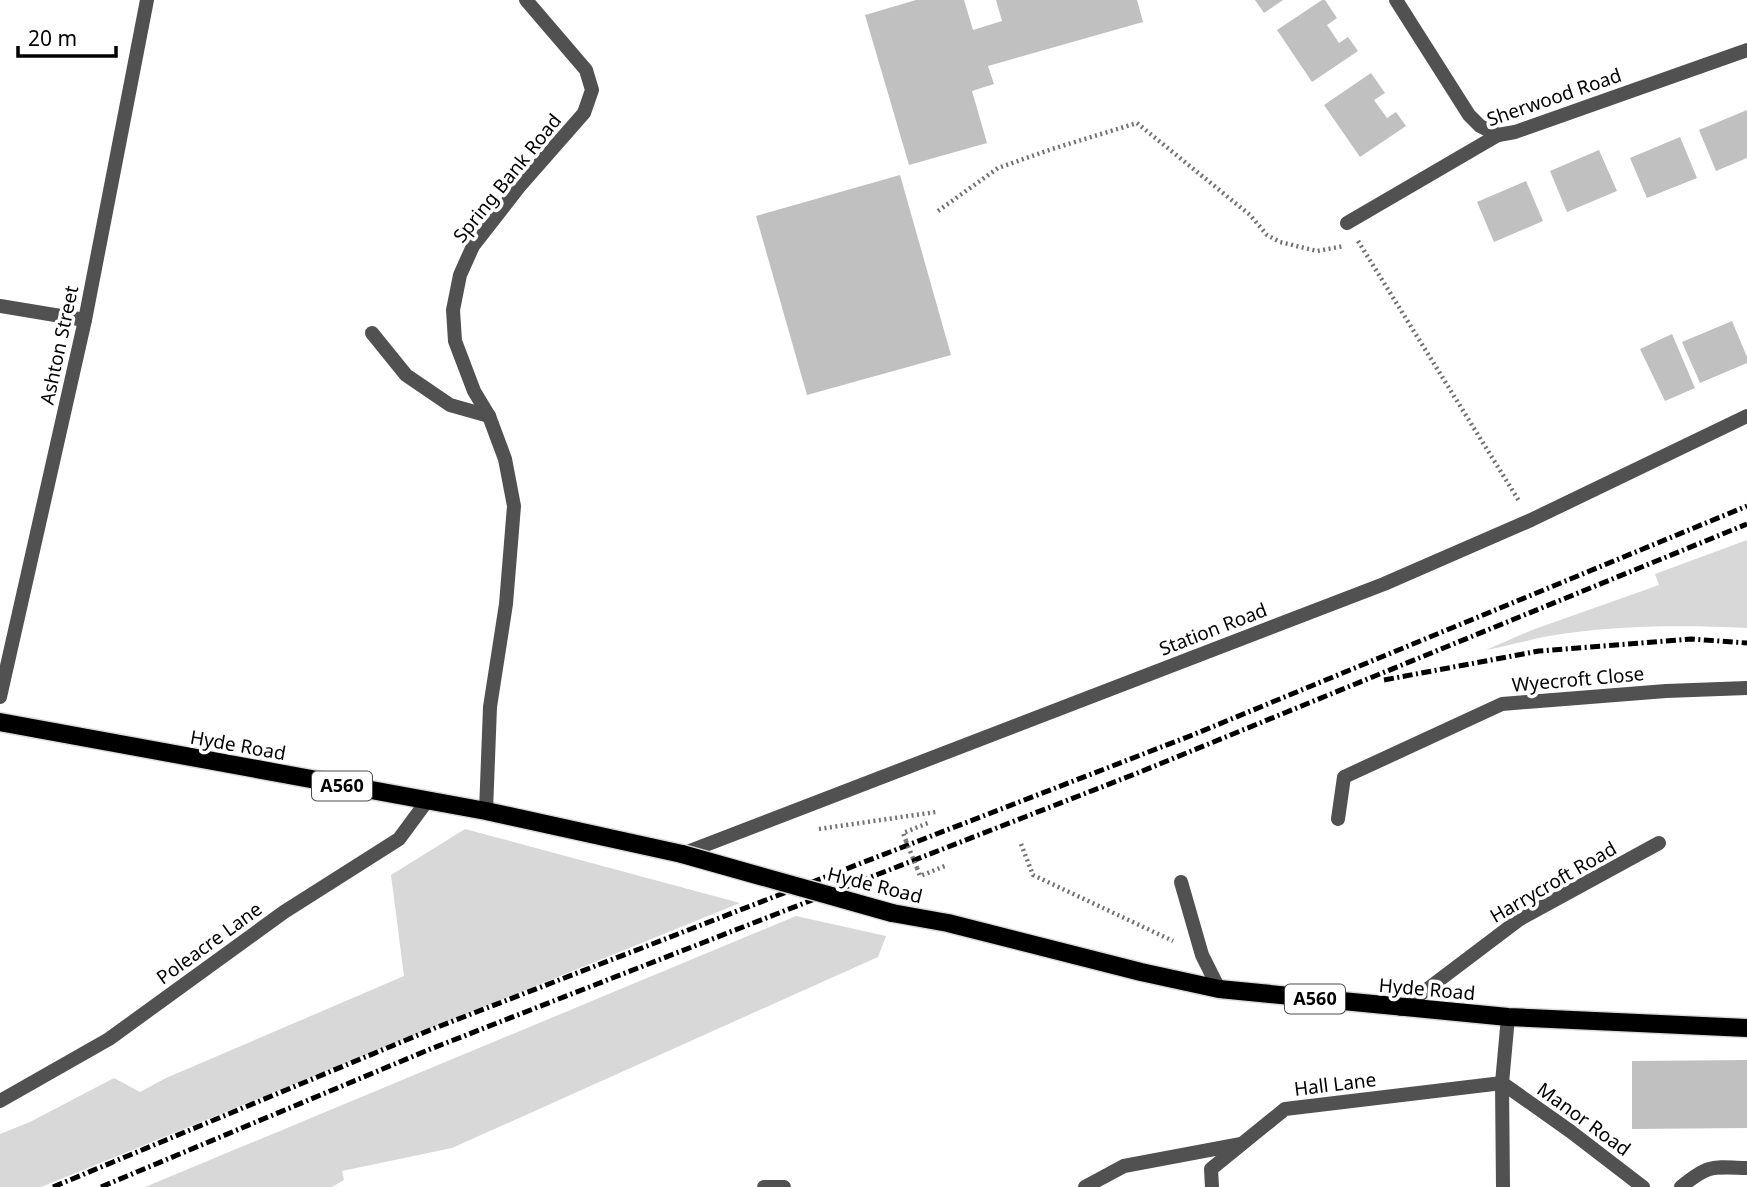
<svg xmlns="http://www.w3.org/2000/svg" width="1747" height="1187" viewBox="0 0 1747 1187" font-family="'Noto Sans',sans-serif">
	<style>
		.green { fill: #d8d8d8 }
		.building { fill: #c0c0c0 }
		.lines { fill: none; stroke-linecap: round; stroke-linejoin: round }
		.primary-casing { stroke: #dbdbdb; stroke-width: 21 }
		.path { stroke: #737373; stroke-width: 4.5; stroke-dasharray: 2 3.5; stroke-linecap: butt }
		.service { stroke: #515151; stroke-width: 14 }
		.minor { stroke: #515151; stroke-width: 14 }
		.primary { stroke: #000; stroke-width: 18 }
		.rail { stroke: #000; stroke-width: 5; stroke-dasharray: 10 3.5 2 3.5; stroke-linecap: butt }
		.primary-bridge-casing { stroke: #dbdbdb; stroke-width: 21; stroke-linecap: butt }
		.path-bridge { stroke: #737373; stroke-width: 4.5; stroke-dasharray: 2 3.5; stroke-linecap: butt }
		.primary-bridge { stroke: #000; stroke-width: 18 }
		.labels { text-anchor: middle; stroke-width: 7; stroke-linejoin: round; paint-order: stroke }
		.shield { fill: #fff; stroke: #4c4c4c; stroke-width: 2 }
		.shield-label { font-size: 18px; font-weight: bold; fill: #000 }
		.street-label { font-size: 19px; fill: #000; stroke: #fff }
	</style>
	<rect width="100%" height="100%" fill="#fff"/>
	<!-- green -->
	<g class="green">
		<path d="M1747,540v88c-66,-3 -134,-3 -198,8 -21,4 -42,10 -63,14l46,-20 127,-45 -4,-11z"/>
		<polygon points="465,829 740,903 41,1187 0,1187 0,1134 30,1122 114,1078 140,1092 166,1078 404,976 391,875"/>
		<polygon points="796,916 886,936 878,957 452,1148 342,1171 344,1180 332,1187 145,1187"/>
	</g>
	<!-- building -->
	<g class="building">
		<polygon points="916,0 964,0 973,30 1002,21 996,0 1137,0 1143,22 988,66 994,84 972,91 987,143 909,165 865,15"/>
		<polygon points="1255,0 1283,0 1264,13"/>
		<polygon points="1322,0 1325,0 1337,18 1327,25 1339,43 1348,37 1358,51 1312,82 1277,30"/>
		<polygon points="1371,73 1385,93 1374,100 1387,118 1396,112 1406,126 1360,157 1324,105"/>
		<polygon points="1747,110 1747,158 1716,171 1699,130"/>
		<polygon points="1680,137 1697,178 1647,198 1630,158"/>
		<polygon points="1599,150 1617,191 1567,212 1550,171"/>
		<polygon points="900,175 951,355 807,395 756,216"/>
		<polygon points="1526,181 1543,221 1494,242 1477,202"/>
		<polygon points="1732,321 1747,357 1747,363 1700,383 1682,342"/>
		<polygon points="1672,334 1695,388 1665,401 1640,349"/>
		<polygon points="1747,1060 1747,1128 1632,1129 1632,1061"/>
	</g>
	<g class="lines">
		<!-- primary casing -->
		<g class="primary-casing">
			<g id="primary">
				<polyline points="0,722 486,811 682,854"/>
				<polyline points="892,913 948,923 1141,972 1219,989 1508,1017 1747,1028"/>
			</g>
		</g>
		<!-- path -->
		<g class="path">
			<polyline points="938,211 998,168 1052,149 1137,123 1250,215 1267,235 1280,242 1317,251 1344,246"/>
			<polyline points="1358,241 1519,501"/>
			<polyline points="819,829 936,812"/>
			<polyline points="906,841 903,833 928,823"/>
			<polyline points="1021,844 1033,875 1173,941"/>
			<polyline points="917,868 920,876 945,866"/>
		</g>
		<!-- service -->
		<g class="service">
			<polyline points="1181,882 1202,955 1219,989"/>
			<polyline points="764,1187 784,1187"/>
			<polyline points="1085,1187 1124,1166 1241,1144"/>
			<path d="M1681,1187c28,-23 31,-20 66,-19"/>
		</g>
		<!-- minor -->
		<g class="minor">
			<polyline points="1396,0 1469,115 1480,126 1498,135"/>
			<polyline points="1347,223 1498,135 1515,132 1747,50"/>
			<polyline points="0,306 85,320"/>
			<polyline points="372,333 406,375 450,405 489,416"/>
			<polyline points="0,697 85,320 147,0"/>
			<polyline points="486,811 490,707 506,604 514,506 505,459 489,416 474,391 455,341 453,310 460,275 473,246 519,187 584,113 592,90 586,70 526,0"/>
			<polyline points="1338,819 1344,777 1502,704 1666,691 1747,688"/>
			<polyline points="682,854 1384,584 1531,520 1747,416"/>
			<polyline points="1401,1009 1520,919 1659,843"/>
			<polyline points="0,1101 109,1039 284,912 399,839 427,801"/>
			<polyline points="1212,1187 1211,1169 1285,1109 1502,1083 1570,1131 1643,1187"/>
			<polyline points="1503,1187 1502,1083 1508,1017"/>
		</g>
		<!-- primary -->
		<use href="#primary" class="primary"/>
		<!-- rail -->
		<g class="rail">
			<polyline points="1384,680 1539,651 1691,639 1747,643"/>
			<polyline points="53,1187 435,1028 1195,734 1747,506"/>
			<polyline points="101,1187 428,1050 1140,772 1747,524"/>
		</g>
		<!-- primary-bridge casing -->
		<g class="primary-bridge-casing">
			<polyline id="primary-bridge" points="682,854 892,913"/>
		</g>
		<!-- path-bridge -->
		<polyline class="path-bridge" points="906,841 917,868"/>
		<!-- primary-bridge -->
		<use href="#primary-bridge" class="primary-bridge"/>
	</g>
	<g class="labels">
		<!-- shield labels -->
		<g class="shield">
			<rect x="312" y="771.5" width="60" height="29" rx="5"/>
			<rect x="1285" y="984.5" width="60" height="29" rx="5"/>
		</g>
		<g class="shield-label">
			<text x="342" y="792">A560</text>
			<text x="1315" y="1005">A560</text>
		</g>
		<!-- street labels -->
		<g class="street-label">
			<text transform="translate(1554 97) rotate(-19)" y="7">Sherwood Road</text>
			<text transform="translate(507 178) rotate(-51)" y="7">Spring Bank Road</text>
			<text transform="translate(59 345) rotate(-78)" y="7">Ashton Street</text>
			<text transform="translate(1213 629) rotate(-21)" y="7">Station Road</text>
			<text transform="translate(1578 679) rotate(-5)" y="7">Wyecroft Close</text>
			<text transform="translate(238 745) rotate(10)" y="7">Hyde Road</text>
			<text transform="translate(1553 882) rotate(-30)" y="7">Harrycroft Road</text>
			<text transform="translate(875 885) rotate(14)" y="7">Hyde Road</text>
			<text transform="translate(209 943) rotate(-36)" y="7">Poleacre Lane</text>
			<text transform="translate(1427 989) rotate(5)" y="7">Hyde Road</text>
			<text transform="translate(1335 1084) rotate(-7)" y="7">Hall Lane</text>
			<text transform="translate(1584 1119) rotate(36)" y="7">Manor Road</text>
		</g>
	</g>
	<!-- scale -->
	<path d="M18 46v10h98v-10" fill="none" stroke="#000000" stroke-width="3.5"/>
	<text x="28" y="46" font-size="21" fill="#000000" stroke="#ffffff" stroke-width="5" paint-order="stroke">20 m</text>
</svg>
